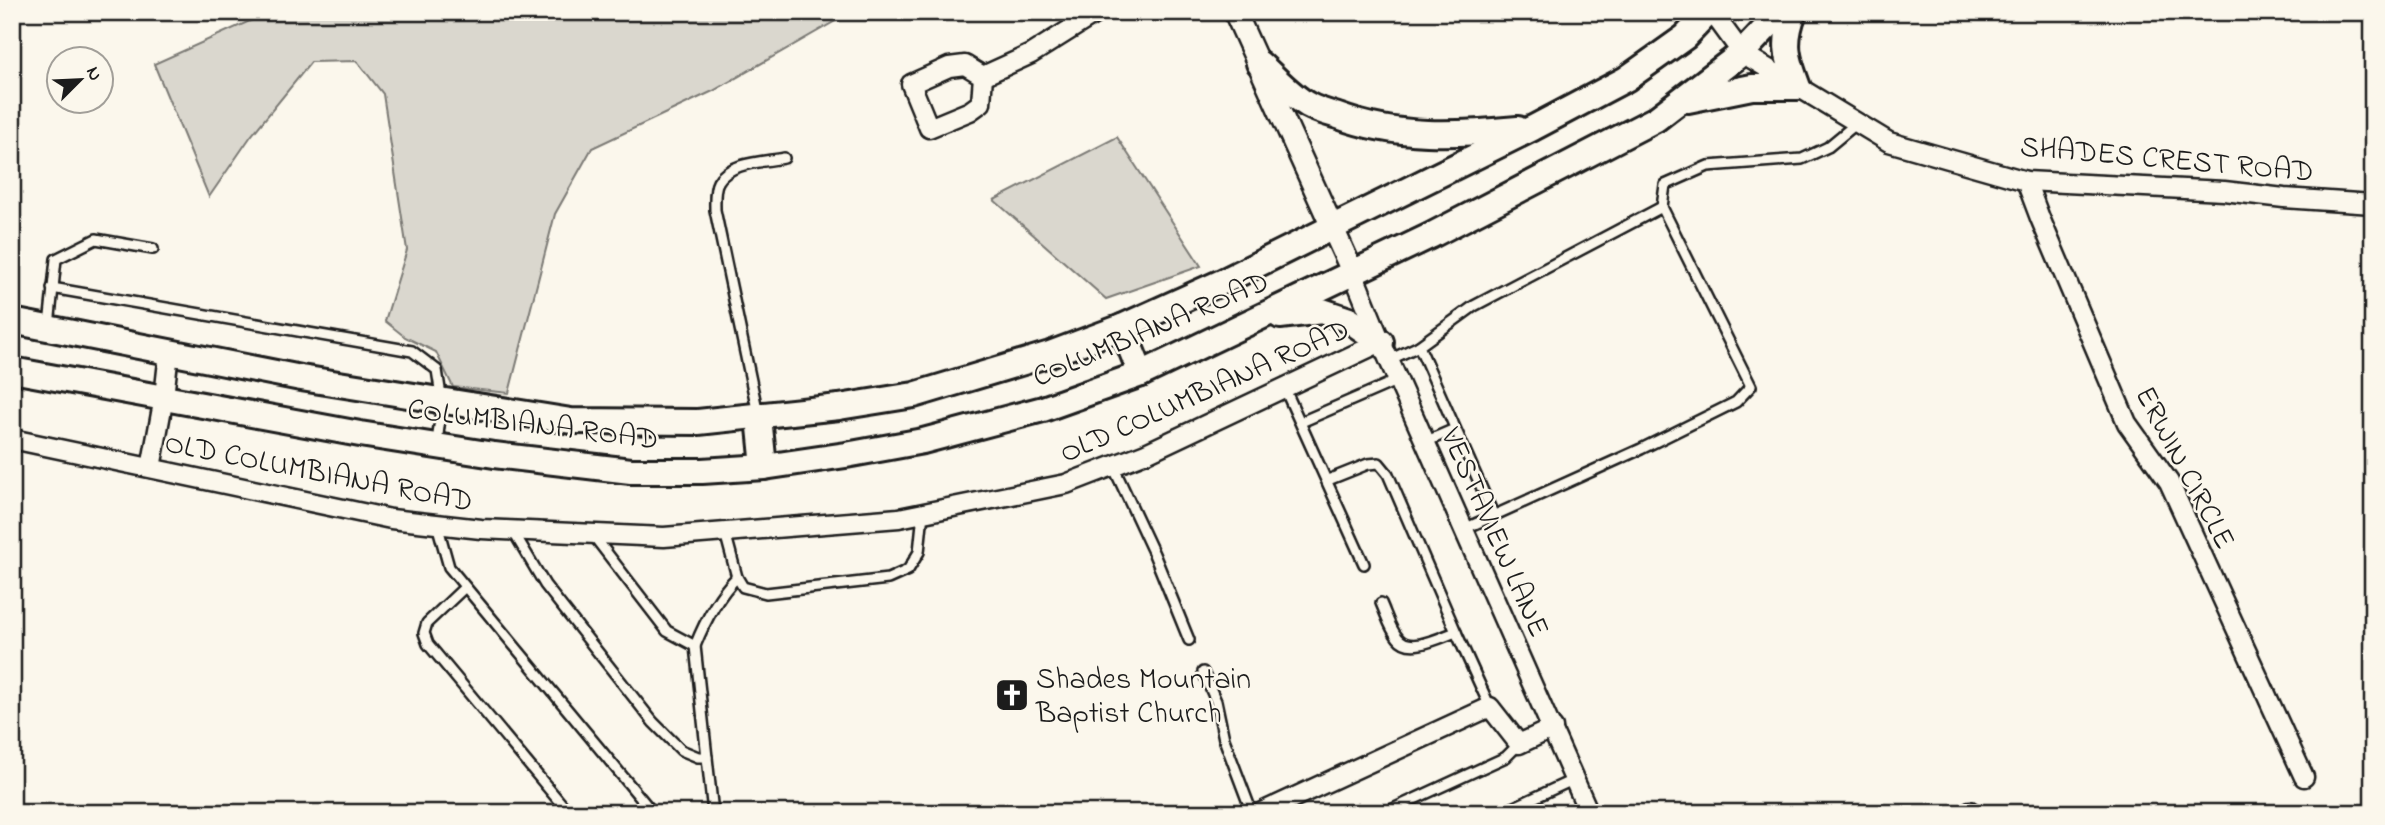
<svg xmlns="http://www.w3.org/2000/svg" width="2385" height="825" viewBox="0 0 2385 825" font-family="'Indie Flower',sans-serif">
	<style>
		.green { fill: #dad7ce; stroke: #7b7a75; stroke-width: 2 }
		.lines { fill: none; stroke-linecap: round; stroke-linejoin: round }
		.service-casing { stroke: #1c1c1c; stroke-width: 14 }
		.minor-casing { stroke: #1c1c1c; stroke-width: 23 }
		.tertiary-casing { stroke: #1c1c1c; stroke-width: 26 }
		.secondary-casing { stroke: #1c1c1c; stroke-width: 30 }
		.service { stroke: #fbf7ec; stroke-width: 9 }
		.minor { stroke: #fbf7ec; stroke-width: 18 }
		.tertiary { stroke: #fbf7ec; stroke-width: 21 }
		.secondary { stroke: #fbf7ec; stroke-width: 24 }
		.labels { text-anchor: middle; stroke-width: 5; stroke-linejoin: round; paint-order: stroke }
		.street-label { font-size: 30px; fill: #1c1c1c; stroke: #fbf7ec }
		.poi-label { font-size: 30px; fill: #1c1c1c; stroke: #fbf7ec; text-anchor: start }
	</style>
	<rect width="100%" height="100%" fill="#fbf7ec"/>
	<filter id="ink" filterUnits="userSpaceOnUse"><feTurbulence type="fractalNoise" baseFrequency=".0143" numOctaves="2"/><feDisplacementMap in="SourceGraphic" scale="14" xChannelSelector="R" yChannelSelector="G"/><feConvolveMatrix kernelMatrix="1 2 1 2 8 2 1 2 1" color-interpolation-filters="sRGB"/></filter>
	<g filter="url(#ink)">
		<!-- green -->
		<g class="green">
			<polygon points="270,12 851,12 713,91 592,148 555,214 509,393 453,387 436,352 405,337 385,321 407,250 383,94 357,61 311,62 251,136 209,197 154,64"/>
			<polygon points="1117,137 1201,266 1106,299 994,200"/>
		</g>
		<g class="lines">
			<!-- service casing -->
			<g class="service-casing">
				<g id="service">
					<polyline points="52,288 412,351 437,370 442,402 437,443"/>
					<polyline points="49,326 56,259 96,239 153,249"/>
					<polyline points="1389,360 1419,346"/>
					<polyline points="1284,387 1364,564"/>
					<path d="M758,414l-43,-204c0,-8 -1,-21 3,-28 11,-20 46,-20 66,-24"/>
					<polyline points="1301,422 1398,380"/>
					<polyline points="1425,442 1455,429"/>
					<polyline points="1113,466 1154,554 1189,640"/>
					<polyline points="1328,480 1368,464 1379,463 1388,474 1456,632"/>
					<polyline points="1494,516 1419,346 1474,306 1662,207"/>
					<polyline points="437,524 449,567 653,813"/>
					<polyline points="1464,529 1641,449 1736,402 1751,386 1662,207 1665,185 1708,166 1802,159 1828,147 1857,123"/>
					<polyline points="513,531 545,585 653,722 681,750 698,757 707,757"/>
					<polyline points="725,532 737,577 743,587 766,593 888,579 908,570 919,552 923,513"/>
					<path d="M593,535l74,96 28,15c10,-25 23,-50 42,-69"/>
					<polyline points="465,587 427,623 424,633 428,644 569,813"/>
					<path d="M1381,603c5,11 9,26 17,35 12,16 43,-1 58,-6l34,75"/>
					<polyline points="695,646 713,813"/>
					<polyline points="1203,672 1216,701 1224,739 1252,813"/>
					<polyline points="1384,813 1506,757 1519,744"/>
					<polyline points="1501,813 1575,779"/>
				</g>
			</g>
			<!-- minor casing -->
			<g class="minor-casing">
				<g id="minor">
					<polyline points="1712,12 1742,53 1889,142 2026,181 2224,191 2284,198 2373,204"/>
					<polygon points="965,65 983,76 981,103 970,111 929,128 911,84 949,67"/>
					<polyline points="983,76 1031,54 1098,12"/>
					<polyline points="2026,181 2040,218 2127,423 2169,482 2304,777"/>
					<polyline points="1353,273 1381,342 1589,813"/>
					<polyline points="12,439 391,519 481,529 664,537 899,518 1066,484 1146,453 1381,342"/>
					<polyline points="151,468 164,397 169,352"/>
					<polyline points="1970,811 1970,813"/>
					<polyline points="1260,813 1490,707 1519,744 1553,728"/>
				</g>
			</g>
			<!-- tertiary casing -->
			<g class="tertiary-casing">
				<polyline id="tertiary" points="1235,12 1353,273"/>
			</g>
			<!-- secondary casing -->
			<g class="secondary-casing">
				<g id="secondary">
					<path d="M1259,63c16,14 30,31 49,42 9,5 20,8 30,11 59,22 118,19 180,13"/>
					<path d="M1688,100l64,-13h46c-11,-29 -16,-44 -4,-75"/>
					<polyline points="1280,316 1322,311 1349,320 1381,342"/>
					<polyline points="12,321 301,378 571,421 698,422 839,407 914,395 1050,354 1122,327 1222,282 1533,128 1626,79 1685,37 1709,12"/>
					<polyline points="1122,327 1141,374"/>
					<polyline points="12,370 360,434 494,455 631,471 702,471 764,467 846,455 923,441 1043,409 1141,374 1430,236 1656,119 1742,53 1781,12"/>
					<polyline points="759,417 764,467"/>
				</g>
			</g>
			<!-- service -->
			<use href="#service" class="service"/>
			<!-- minor -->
			<use href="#minor" class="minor"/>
			<!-- tertiary -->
			<use href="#tertiary" class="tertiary"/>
			<!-- secondary -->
			<use href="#secondary" class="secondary"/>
		</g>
	</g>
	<!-- icons -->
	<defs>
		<g id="church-square" transform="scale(1.75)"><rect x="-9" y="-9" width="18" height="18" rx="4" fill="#1c1c1c" stroke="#fbf7ec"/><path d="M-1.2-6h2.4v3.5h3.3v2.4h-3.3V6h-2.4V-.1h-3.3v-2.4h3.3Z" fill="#fff"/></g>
	</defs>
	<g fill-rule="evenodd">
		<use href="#church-square" x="1012" y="695"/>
	</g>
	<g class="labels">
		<!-- street labels -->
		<g class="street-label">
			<text transform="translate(2167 158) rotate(5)" y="10">SHADES CREST ROAD</text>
			<text transform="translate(1150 328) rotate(-23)" y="10">COLUMBIANA ROAD</text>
			<text transform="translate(1204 390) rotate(-24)" y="10">OLD COLUMBIANA ROAD</text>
			<text transform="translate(533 423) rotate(7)" y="10">COLUMBIANA ROAD</text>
			<text transform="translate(2186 467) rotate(62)" y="10">ERWIN CIRCLE</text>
			<text transform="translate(319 471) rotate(11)" y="10">OLD COLUMBIANA ROAD</text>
			<text transform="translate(1496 532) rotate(66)" y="10">VESTAVIEW LANE</text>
		</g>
		<!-- poi labels -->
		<g class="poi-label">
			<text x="1036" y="688">Shades Mountain<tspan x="1036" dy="34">Baptist Church</tspan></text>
		</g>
	</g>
	<!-- margin -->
	<rect width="2385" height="825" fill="none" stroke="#fbf7ec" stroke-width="42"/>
	<rect x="21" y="21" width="2343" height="783" fill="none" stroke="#1c1c1c" stroke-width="2.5" filter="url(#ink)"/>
	<!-- north arrow -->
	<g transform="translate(80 80) rotate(66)"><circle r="33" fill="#fbf7ec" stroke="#a29f99" stroke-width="2"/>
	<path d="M0-5L12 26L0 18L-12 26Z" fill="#1c1c1c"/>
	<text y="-10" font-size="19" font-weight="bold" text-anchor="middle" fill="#1c1c1c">N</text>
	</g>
</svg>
